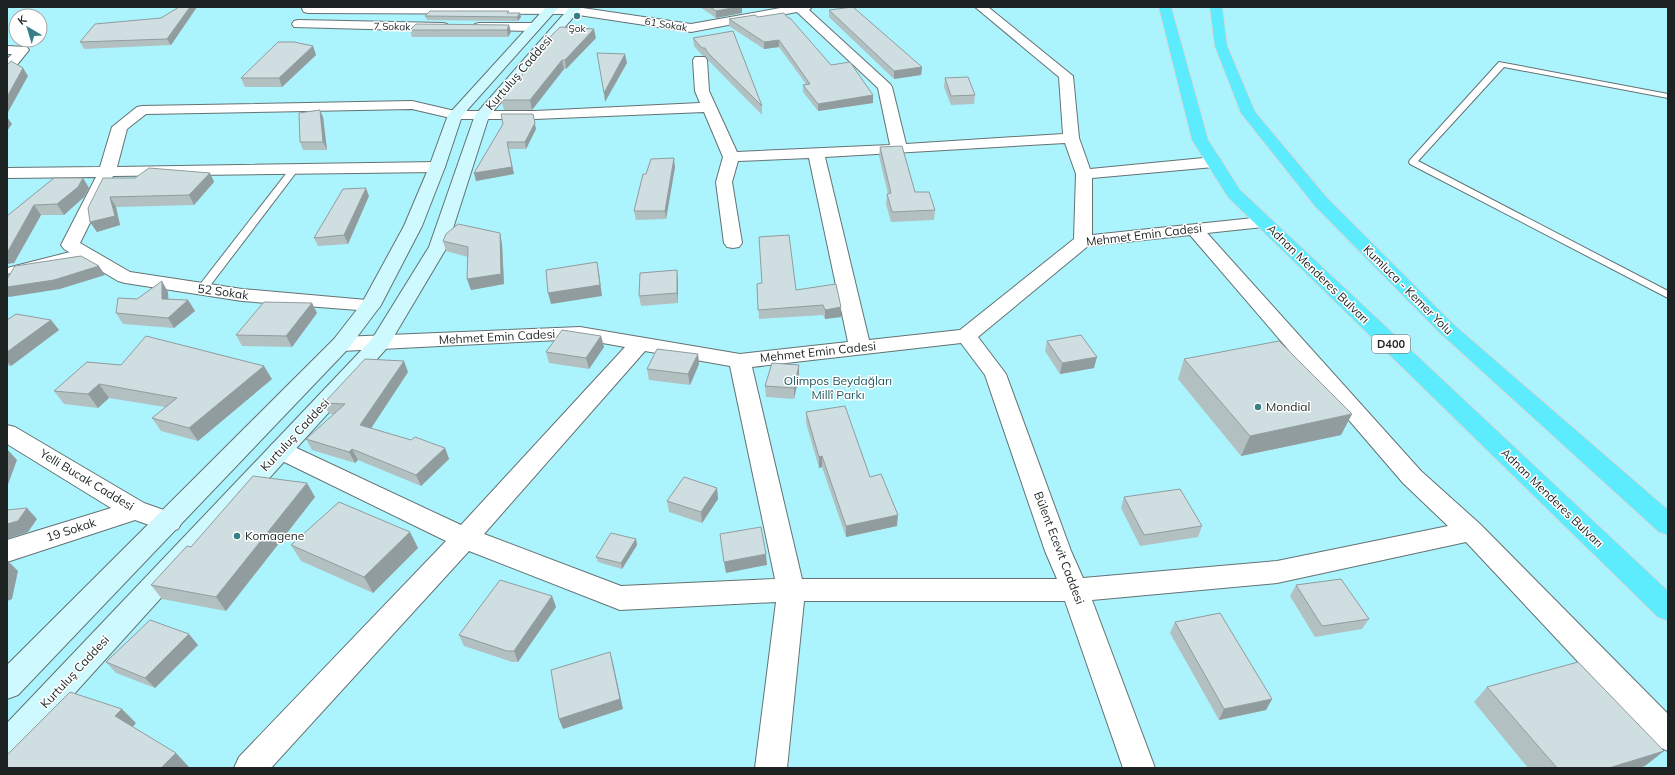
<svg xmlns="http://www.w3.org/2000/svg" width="1675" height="775" viewBox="0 0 1675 775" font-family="Mulish,sans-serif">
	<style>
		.green { fill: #abf4fd; fill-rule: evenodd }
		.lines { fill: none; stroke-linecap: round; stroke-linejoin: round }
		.lane-casing { stroke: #647274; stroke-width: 2 }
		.street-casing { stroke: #647274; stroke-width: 2 }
		.secondary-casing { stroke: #647274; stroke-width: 2 }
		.highway-casing { stroke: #d6d7d7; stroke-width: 2 }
		.lane { fill: #fff; fill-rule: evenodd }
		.street { fill: #fff; fill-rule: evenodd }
		.secondary { fill: #cef9fe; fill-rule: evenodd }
		.highway { fill: #5decfd; fill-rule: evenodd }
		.wall { fill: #b2c0c2 }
		.shaded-wall { fill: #919c9e }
		.building { fill: #cfdfe1; stroke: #919c9e }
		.poi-dot { fill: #388088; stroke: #fff; stroke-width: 1.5 }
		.labels { text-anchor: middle; stroke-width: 3; stroke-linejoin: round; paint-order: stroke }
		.far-street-label { font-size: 10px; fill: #1d2323; stroke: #fff }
		.far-poi-label { font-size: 10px; fill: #1d2323; stroke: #fff }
		.shield { fill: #fff; stroke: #616565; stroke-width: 1 }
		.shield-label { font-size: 11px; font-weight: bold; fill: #1d2323 }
		.street-label { font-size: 12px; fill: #1d2323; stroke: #fff }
		.park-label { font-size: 12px; fill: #1d575e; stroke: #fff }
		.poi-label { font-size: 12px; fill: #1d2323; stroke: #fff; text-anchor: start }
	</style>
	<rect width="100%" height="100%" fill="#eafafc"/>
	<!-- green -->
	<path class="green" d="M7,7h1661v761h-1661zM16,16h24v24h-24z"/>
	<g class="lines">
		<!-- lane casing -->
		<g class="lane-casing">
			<g id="lane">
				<polygon points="1499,62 1668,94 1668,98 1504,67 1418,161 1668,291 1668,298 1410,164 1409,162 1410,160"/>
				<polygon points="295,165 299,168 298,170 206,291 198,291 197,289 198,287 292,166"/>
				<polygon points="82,249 86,250 87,252 86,254 7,274 7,268"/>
			</g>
		</g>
		<!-- street casing -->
		<g class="street-casing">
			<g id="street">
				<path d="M303,7h273l115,17 95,-17h26l-3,3 81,74 2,3 14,57 157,-10 -4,-57 -84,-70h13l85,69 6,62 11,31 124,-12 6,2 2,3 -2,3 -6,2 -122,11v57l171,-18 6,1 3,4 -3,4 -6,1 -56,6 214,238 59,53 188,190v37l-11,-5 -191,-204 -189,41 -185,17 63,168h-32l-58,-167h-261l-17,167h-32l21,-166 -156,8 -151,-59 -198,217h-37l5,-11 207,-216 -174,-85 -4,-6 4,-6 8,-3 8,3 173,81 164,-178 -45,-8 -239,12 -7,-2 -3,-5 3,-5 7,-2 239,-10 160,27 108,-12 -39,-184 -71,3 -6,21 10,61 -3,4 -6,1 -6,-1 -3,-4 -8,-61 7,-25 -19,-45 -169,7h-80l-43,-10 -266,5 -19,15 -10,38 320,-5 6,2 2,3 -2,3 -6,2 -324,4 -33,67 50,29 112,17 136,12 3,4 -3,4 -7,2 -129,-10 -117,-18 -7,-2 -54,-32 -3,-4 35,-68 -89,1v-10l93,-1 12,-40 25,-20 5,-1 270,-5 43,10h80l165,-8 -5,-12 -2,-31 2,-3h10l2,3 2,31 28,61 153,-7 -12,-57 -81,-76 -106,20 -119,-18 -264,-1 -4,-1 -2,-3zM1065,143l11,31 -2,65 -114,91 -91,10 -44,-183zM1190,235l213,248 45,43 -171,35 -194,17 -12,-27 -65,-177 -28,-37 110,-91zM961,343l24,32 60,176 12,28h-255l-50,-212zM645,351l85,15 45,213 -154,7 -137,-52z"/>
				<polygon points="298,20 443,23 447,24 449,27 447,30 443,31 294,27 292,24 294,21"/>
				<polygon points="479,23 534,23 538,24 540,27 538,30 534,31 475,30 473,27 475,24"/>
				<polygon points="7,46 27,47 29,50 12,71 7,72 7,59 12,54 7,54"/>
				<polygon points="7,425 15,427 144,503 178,515 182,522 178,529 169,532 135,520 7,562 7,540 111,508 7,444"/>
			</g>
		</g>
		<!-- secondary casing -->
		<g class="secondary-casing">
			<g id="secondary">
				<polygon points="546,7 559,7 462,116 445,167 422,226 381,305 348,349 18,695 7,699 7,665 334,339 362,303 404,226 429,167 448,115"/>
				<polygon points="570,7 582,7 489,116 447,247 387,348 18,756 7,760 7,723 372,339 429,247 475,115"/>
			</g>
		</g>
		<!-- highway casing -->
		<g class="highway-casing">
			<g id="highway">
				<polygon points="1159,7 1171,7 1208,140 1240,190 1668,591 1668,621 1658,617 1228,197 1192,140"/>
				<polygon points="1210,7 1222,7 1227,46 1255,112 1327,198 1453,324 1668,510 1668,535 1659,532 1439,332 1315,206 1241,113 1215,46"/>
			</g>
		</g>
		<!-- lane -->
		<use href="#lane" class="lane"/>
		<!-- street -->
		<use href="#street" class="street"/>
		<!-- secondary -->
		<use href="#secondary" class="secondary"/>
		<!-- highway -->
		<use href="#highway" class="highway"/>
	</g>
	<!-- wall -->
	<g class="wall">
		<polygon points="179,7 197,7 171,45 84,49 80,42 161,18"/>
		<polygon points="700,7 742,7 742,13 716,18"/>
		<polygon points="829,10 922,67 921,75 894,79 829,17"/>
		<polygon points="520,13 521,17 518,21 427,20 425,16"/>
		<polygon points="755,15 831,65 873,103 818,111 803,92 803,85 806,84 779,47 764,49 729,26 729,19"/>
		<polygon points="509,25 511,32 508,37 412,37 410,30"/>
		<polygon points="733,31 762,106 762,115 709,61 706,56 703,56 694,46 693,38"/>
		<polygon points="596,38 566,69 564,69 532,110 504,110 501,100"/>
		<polygon points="316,55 282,87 245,87 241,78"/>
		<polygon points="945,78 975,95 974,104 951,105 944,87"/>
		<polygon points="323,117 327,150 303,150 300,142"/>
		<polygon points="503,124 536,129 526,149 509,149 514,174 476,181"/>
		<polygon points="880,147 915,192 935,210 934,220 891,222 886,204 887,194 888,194 879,156"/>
		<polygon points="675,167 666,219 636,220 634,211 646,174"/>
		<polygon points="210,173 214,182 194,205 116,207 120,225 97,232 90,222 88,208 135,178"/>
		<polygon points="83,178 89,188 84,197 64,215 41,215 14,263 7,216"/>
		<polygon points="369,196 348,244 318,246 314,238"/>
		<polygon points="500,233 502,244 504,284 471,290 467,279 468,257 446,251 443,241"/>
		<polygon points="678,280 678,303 641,306 639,296"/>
		<polygon points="757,284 796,290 841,307 841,317 825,319 823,315 759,319"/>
		<polygon points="168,292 168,300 188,300 195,311 174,328 123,324 116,313 137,299"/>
		<polygon points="312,303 317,313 292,347 242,346 236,335"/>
		<polygon points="7,320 51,320 59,330 11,366 7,365"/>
		<polygon points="601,336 604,347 589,369 549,363 546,352"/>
		<polygon points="1047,341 1094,368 1060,374 1045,351"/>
		<polygon points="698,354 699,364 690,385 649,380 647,369"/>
		<polygon points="1184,359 1352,414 1341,435 1241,456 1178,379"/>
		<polygon points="87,362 272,379 198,441 161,431 152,418 165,407 109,398 98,408 64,404 54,391"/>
		<polygon points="408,372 371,428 411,440 445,448 449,459 421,486 358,460 355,463 312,450 306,439 334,414 329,414 324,403"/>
		<polygon points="799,376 794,399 766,397 765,386"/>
		<polygon points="806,412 870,477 897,526 846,537 822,467 819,468 806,423"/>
		<polygon points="717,488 718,499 702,523 669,512 667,501"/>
		<polygon points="315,497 226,611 162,599 151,585 191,547"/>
		<polygon points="1124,497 1202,526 1198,537 1140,546 1121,508"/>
		<polygon points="410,532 418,548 373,593 301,561 291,545"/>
		<polygon points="636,539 637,545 622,569 598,562 596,557"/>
		<polygon points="1296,585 1369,619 1362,629 1315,637 1290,596"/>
		<polygon points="552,596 556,607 518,662 512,662 464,646 459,635"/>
		<polygon points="1175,622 1272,699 1266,710 1219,720 1170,633"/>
		<polygon points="198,645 155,688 116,673 106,662"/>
		<polygon points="1487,687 1645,766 1638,768 1528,768 1474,702"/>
	</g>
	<!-- shaded-wall -->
	<g class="shaded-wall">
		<polygon points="190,7 197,7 171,45 167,39"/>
		<polygon points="737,7 742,7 742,13 716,18 716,11"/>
		<polygon points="520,13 521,17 518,21 517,17"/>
		<polygon points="509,25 511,32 508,37 507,30"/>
		<polygon points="594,29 596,38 566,69 565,60"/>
		<polygon points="779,40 779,47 764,49 764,42"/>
		<polygon points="313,46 316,55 282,87 279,78"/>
		<polygon points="625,54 627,63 605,102 604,93"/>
		<polygon points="562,60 564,69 532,110 530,100"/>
		<polygon points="922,67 921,75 894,79 894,71"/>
		<polygon points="23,68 28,76 7,114 7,97"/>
		<polygon points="873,95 873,103 818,111 818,104"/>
		<polygon points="320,110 323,117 327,150 323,142"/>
		<polygon points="533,114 536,129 526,149 525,142"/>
		<polygon points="7,117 12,124 7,131"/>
		<polygon points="507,142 514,174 476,181 474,173"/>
		<polygon points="674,158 675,167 666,219 665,211"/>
		<polygon points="210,173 214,182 194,205 189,195"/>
		<polygon points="83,178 89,188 84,197 64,215 57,204"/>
		<polygon points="366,188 369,196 348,244 344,235"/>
		<polygon points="110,197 116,207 120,225 97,232 90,222"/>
		<polygon points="34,205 41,215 14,263 7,264 7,253"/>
		<polygon points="500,233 502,244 504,284 471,290 467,279"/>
		<polygon points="597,262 599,273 602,296 551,304 548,293"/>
		<polygon points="99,266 105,275 60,289 9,297 7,295 7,287"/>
		<polygon points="677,270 678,280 678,303 677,293"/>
		<polygon points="162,281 168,292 169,310 162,299"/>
		<polygon points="188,300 195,311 174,328 168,318"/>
		<polygon points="312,303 317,313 292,347 286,336"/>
		<polygon points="841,307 841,317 825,319 825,310"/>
		<polygon points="51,320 59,330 11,366 7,361 7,352"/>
		<polygon points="601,336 604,347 589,369 586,358"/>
		<polygon points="698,354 699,364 690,385 688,374"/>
		<polygon points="1097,357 1094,368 1060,374 1062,363"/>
		<polygon points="404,361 408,372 366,436 360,425"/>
		<polygon points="799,365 799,376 794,399 794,388"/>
		<polygon points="264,366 272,379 198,441 189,428"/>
		<polygon points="99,384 109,398 98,408 88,394"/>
		<polygon points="1352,414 1341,435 1241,456 1250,436"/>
		<polygon points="445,448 449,459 421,486 416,475"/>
		<polygon points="7,449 17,460 7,487"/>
		<polygon points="352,449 358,460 355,463 349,452"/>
		<polygon points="822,456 822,467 819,468 819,457"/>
		<polygon points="307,483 315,497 226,611 216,597"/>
		<polygon points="717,488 718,499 702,523 701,512"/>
		<polygon points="27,508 37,519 28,532 7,539 7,524"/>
		<polygon points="898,515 897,526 846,537 846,526"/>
		<polygon points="410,532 418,548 373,593 364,577"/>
		<polygon points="636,539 637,545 622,569 621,563"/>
		<polygon points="766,554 767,565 726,573 724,562"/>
		<polygon points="7,560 18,571 12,599 7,601"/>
		<polygon points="552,596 556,607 518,662 514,651"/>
		<polygon points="189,634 198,645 155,688 145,678"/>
		<polygon points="610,652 613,663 623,709 563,729 559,719"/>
		<polygon points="1272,699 1266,710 1219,720 1224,709"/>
		<polygon points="122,709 136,723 130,730 115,716"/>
		<polygon points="1664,751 1645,766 1638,768 1609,768"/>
		<polygon points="176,753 189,767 188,768 161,768"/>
	</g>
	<!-- building -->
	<g class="building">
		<polygon points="179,7 190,7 167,39 80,42 95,24 161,18"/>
		<polygon points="710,7 737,7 716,11"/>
		<polygon points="853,7 922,67 894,71 829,10"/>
		<polygon points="430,11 509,11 507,13 520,13 517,17 425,16"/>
		<polygon points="784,13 788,18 790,18 831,65 850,62 873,95 818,104 803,85 810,84 779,40 764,42 729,19 755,15 758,17"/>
		<polygon points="416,24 509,25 507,30 410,30"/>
		<polygon points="560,27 594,29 565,60 562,60 530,100 501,100 516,83 550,37"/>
		<polygon points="733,31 762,106 708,53 705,48 702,48 693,38"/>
		<polygon points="278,42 294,42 313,46 279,78 241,78"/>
		<polygon points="597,53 625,54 604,93"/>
		<polygon points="11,61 23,68 7,97 7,65"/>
		<polygon points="968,77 975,95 951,96 945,78"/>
		<polygon points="320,110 323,142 300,142 299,113"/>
		<polygon points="501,114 533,114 535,123 525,142 507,142 512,167 474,173 503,124"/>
		<polygon points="902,146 915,192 929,192 935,210 892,212 887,194 891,193 880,147"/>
		<polygon points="674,158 665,211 634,211 643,174 646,174 651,159"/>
		<polygon points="149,168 210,173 189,195 110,197 115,216 90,222 88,208 103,178 135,178"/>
		<polygon points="54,178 83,178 78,187 57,204 34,205 7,253 7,216"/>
		<polygon points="366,188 344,235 314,238 343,189"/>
		<polygon points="458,224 500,233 501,274 467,279 468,247 443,241 446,234"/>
		<polygon points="789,235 796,290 836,284 841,307 825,310 823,305 758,310 757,284 762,283 759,237"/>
		<polygon points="81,256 99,266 54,280 7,287 7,279 15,266"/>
		<polygon points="597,262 600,285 548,293 546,270"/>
		<polygon points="677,270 677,293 639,296 640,273"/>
		<polygon points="162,281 162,299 188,300 168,318 116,313 118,298 137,299"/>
		<polygon points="264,302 312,303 286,336 236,335"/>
		<polygon points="16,314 51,320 7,352 7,320"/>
		<polygon points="562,330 601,336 586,358 546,352"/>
		<polygon points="1081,335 1097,357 1062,363 1047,341"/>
		<polygon points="146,336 264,366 189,428 152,418 177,398 99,384 88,394 54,391 87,362 121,365"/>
		<polygon points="1279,341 1352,414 1250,436 1184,359"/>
		<polygon points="657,349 698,354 688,374 647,369"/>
		<polygon points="365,359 404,361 360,425 411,440 415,437 445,448 416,475 352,449 349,452 306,439 345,404 324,403"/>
		<polygon points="772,363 799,365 794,388 765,386"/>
		<polygon points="845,406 870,477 881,474 898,515 846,526 822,456 819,457 806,412"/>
		<polygon points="253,476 307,483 216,597 151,585 187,546 191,547"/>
		<polygon points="684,477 717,488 701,512 667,501"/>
		<polygon points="1180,489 1202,526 1144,535 1124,497"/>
		<polygon points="339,502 410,532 364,577 291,545"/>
		<polygon points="27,508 18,521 7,524 7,510"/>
		<polygon points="761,527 766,554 724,562 720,534"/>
		<polygon points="611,533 636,539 621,563 596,557"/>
		<polygon points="1341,579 1369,619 1322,626 1296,585"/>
		<polygon points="500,580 552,596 514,651 507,651 459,635"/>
		<polygon points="1220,613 1272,699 1224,709 1175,622"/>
		<polygon points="150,620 189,634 145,678 106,662"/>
		<polygon points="610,652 620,699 559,719 551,670"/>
		<polygon points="1578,662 1664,751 1609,768 1557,768 1487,687"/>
		<polygon points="70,692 122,709 115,716 176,753 161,768 69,768 68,767 67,768 7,768 7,755"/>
	</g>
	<!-- markers -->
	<g class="poi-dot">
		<circle cx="577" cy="16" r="4"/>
		<circle cx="1258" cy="407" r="4"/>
		<circle cx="237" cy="536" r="4"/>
	</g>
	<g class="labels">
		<!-- far-street labels -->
		<g class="far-street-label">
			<text transform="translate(666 24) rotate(9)" y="4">61 Sokak</text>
			<text transform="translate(392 26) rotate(1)" y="4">7 Sokak</text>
		</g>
		<!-- far-poi labels -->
		<g class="far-poi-label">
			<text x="577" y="32">Şok</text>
		</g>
		<!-- shield labels -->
		<rect class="shield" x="1372" y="335" width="38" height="18" rx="3"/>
		<g class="shield-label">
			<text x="1391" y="348">D400</text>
		</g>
		<!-- street labels -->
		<g class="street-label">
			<text transform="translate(519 73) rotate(-49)" y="4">Kurtuluş Caddesi</text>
			<text transform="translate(1144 235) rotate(-7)" y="4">Mehmet Emin Cadesi</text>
			<text transform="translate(1318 274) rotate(44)" y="4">Adnan Menderes Bulvarı</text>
			<text transform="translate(1408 290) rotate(45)" y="4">Kumluca - Kemer Yolu</text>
			<text transform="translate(223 292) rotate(8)" y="4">52 Sokak</text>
			<text transform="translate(497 337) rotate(-3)" y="4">Mehmet Emin Cadesi</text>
			<text transform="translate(818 352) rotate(-6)" y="4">Mehmet Emin Cadesi</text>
			<text transform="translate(295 435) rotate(-47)" y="4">Kurtuluş Caddesi</text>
			<text transform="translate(87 480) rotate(31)" y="4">Yelli Bucak Caddesi</text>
			<text transform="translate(1552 498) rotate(44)" y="4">Adnan Menderes Bulvarı</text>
			<text transform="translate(71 530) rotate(-18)" y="4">19 Sokak</text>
			<text transform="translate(1059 548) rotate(69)" y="4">Bülent Ecevit Caddesi</text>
			<text transform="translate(75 672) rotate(-47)" y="4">Kurtuluş Caddesi</text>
		</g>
		<!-- park labels -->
		<g class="park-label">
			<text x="838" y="385">Olimpos Beydağları<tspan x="838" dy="14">Millî Parkı</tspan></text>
		</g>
		<!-- poi labels -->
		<g class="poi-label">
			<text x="1266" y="411">Mondial</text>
			<text x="245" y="540">Komagene</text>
		</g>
	</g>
	<!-- border -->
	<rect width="1675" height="775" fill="none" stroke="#1d2323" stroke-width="16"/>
	<!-- north arrow -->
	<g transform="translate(28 28) rotate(322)"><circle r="19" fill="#ffffff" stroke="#a5a7a7"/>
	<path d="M0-3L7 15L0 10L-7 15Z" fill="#388088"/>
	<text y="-6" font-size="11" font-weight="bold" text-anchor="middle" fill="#1d2323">K</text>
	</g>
</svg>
